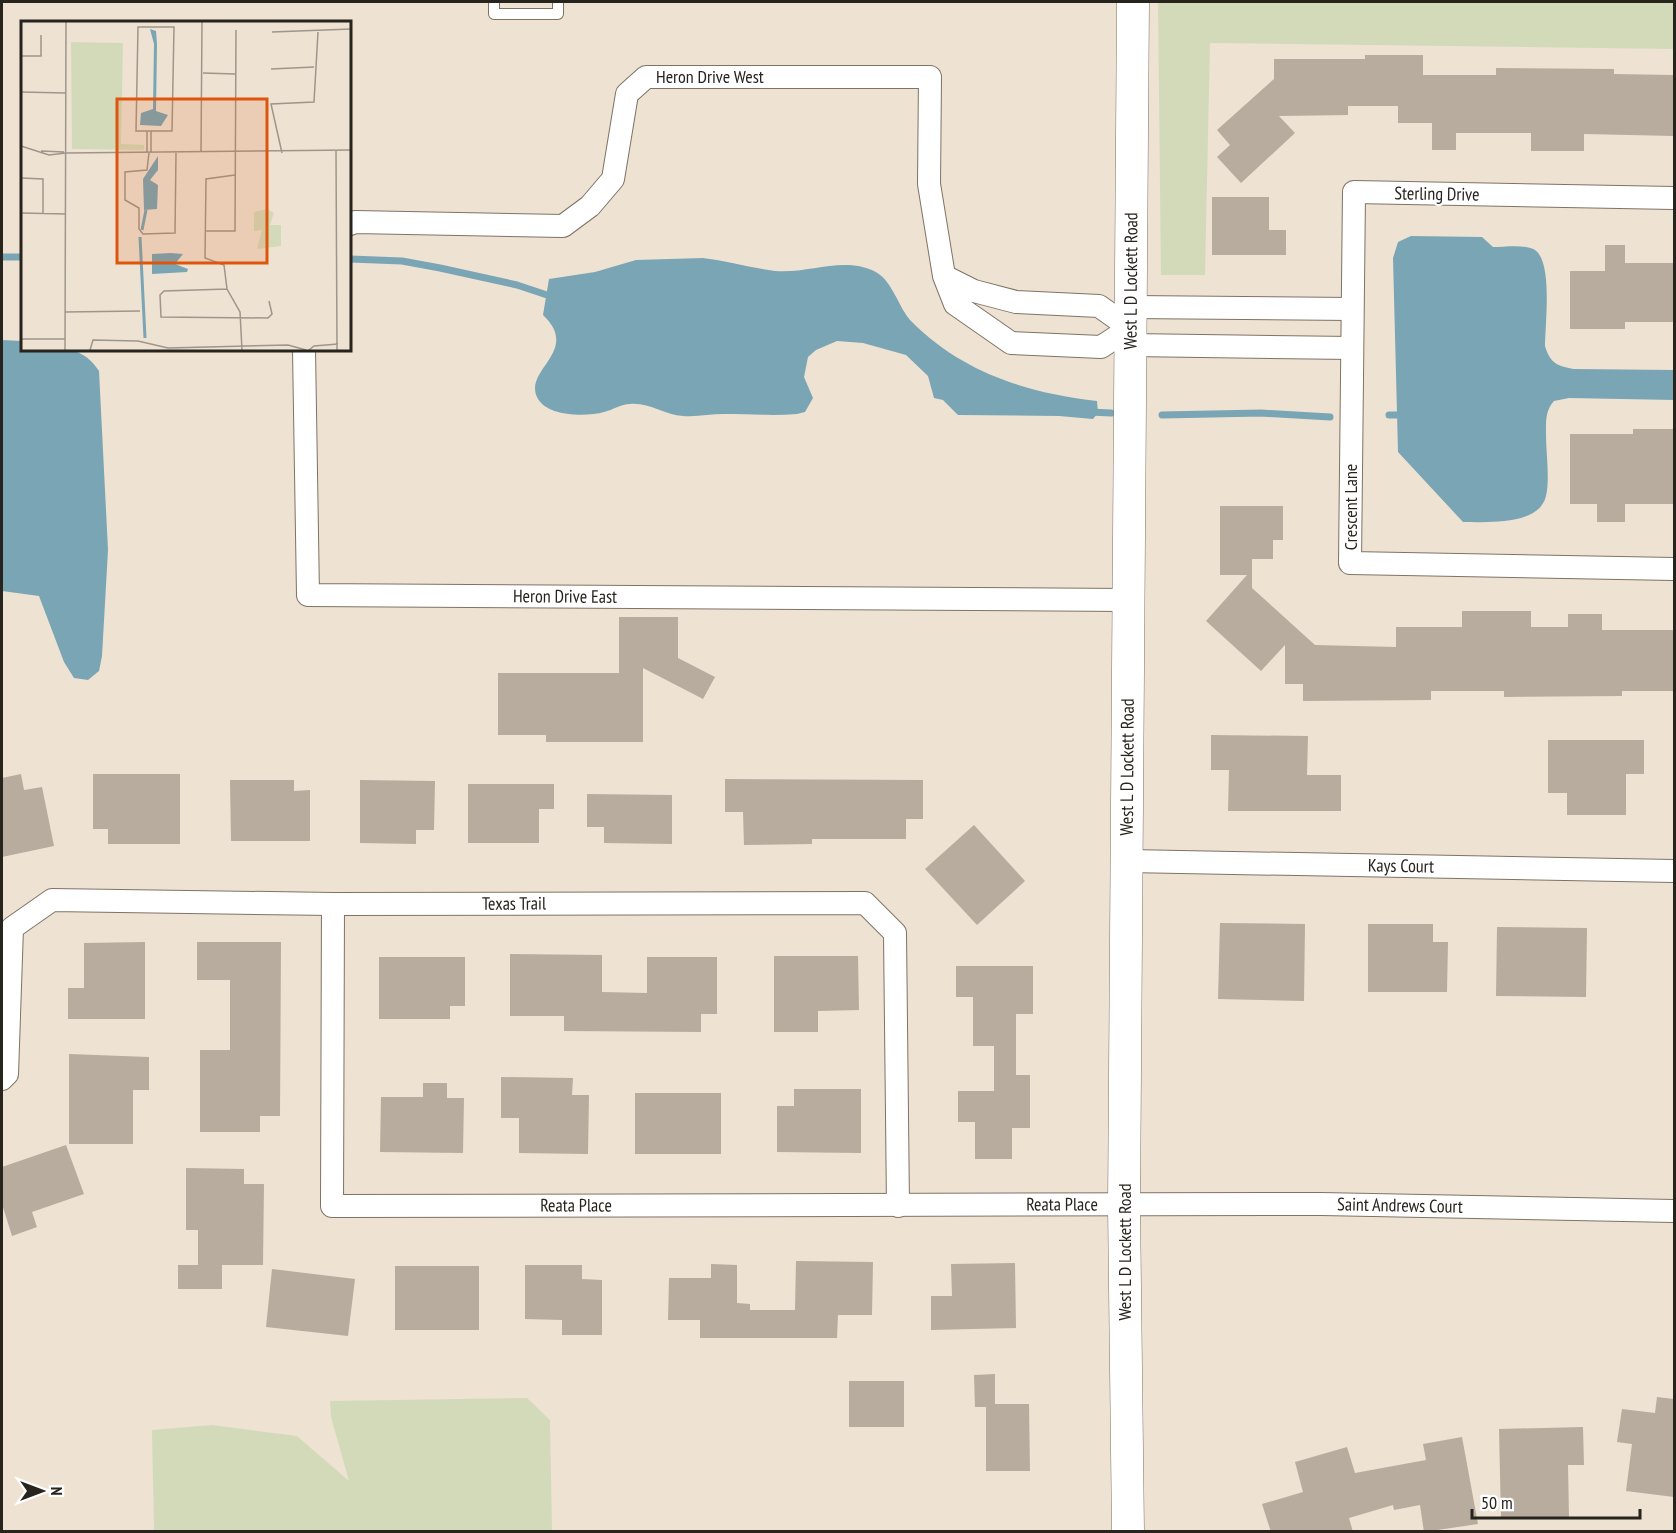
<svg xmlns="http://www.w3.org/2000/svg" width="1676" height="1533" viewBox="0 0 1676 1533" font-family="'PT Sans Narrow',sans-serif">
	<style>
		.green { fill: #d3dab9 }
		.water { fill: #7aa5b4 }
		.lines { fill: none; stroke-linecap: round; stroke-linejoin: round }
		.stream { stroke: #7aa5b4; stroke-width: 7 }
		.building { fill: #b7ac9d }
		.service-casing { stroke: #7e7365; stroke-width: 12 }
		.minor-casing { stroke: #7e7365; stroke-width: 24 }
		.secondary-casing { stroke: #7e7365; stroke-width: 33 }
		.service { stroke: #fff; stroke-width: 10 }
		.minor { stroke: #fff; stroke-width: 22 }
		.secondary { stroke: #fff; stroke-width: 32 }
		.labels { text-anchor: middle; stroke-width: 4.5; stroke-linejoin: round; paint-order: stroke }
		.street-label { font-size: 18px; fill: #27231d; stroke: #fff }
		.inset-river { fill: none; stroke: #7aa5b4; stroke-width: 3 }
		.inset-road { fill: none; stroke: #9e968a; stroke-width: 1.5 }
		.view { fill: #de560d; fill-opacity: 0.15; stroke: #de560d; stroke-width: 3 }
		.inset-edge { fill: none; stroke: #27231d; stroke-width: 3 }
	</style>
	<rect width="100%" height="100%" fill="#eee2d3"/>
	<!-- green -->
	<g class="green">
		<polygon points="1158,2 1674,2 1674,49 1210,43 1205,275 1161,275"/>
		<polygon points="527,1398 550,1420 552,1531 154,1531 152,1430 212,1425 297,1436 349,1481 331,1417 330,1401"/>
	</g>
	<!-- water -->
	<g class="water">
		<path d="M1411,236l71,1 11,10c11,0 33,-3 42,3 18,12 10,75 10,96 5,17 12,20 29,23l100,1v30l-105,-2 -15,3c-9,10 -8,21 -8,34 0,19 4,43 0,61 -7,30 -59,26 -83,26l-65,-70 -5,-194 5,-16z"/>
		<path d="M703,258c24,3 48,10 72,13 33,3 68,-15 99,0 19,9 24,37 38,51 51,51 116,71 185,79l1,12 -5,6 -34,-3 -101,-1 -15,-15 -9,-2 -6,-22 -22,-21 -43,-12 -26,-2 -21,9 -8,7 -4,20 9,21 -8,14 -8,2c-24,2 -48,0 -73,0 -13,0 -27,3 -41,2 -18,-1 -35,-14 -53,-12 -9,0 -17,6 -26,8 -18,5 -58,5 -67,-15 -13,-28 44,-46 6,-82l6,-36 46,-7 41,-12z"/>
		<path d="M2,340l20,1v9c31,0 58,-9 77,21l9,179 -6,106 -3,15 -11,9 -14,-2 -10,-16 -25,-66 -37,-5z"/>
	</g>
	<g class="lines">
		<!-- stream -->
		<g class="stream">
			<polyline points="2,257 22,257"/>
			<polyline points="350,259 402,261 440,268 517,285 553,297"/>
			<polyline points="1090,412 1111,413"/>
			<polyline points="1162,415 1261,413 1330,417"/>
			<polyline points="1389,415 1404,415"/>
		</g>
	</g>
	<!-- building -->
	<g class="building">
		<polygon points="1365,55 1423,55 1423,75 1496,75 1496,68 1614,69 1614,74 1674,75 1674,136 1584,134 1584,151 1531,151 1531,133 1456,133 1456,150 1432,150 1432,123 1398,123 1398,106 1348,106 1348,115 1279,116 1295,133 1241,183 1217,157 1230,145 1217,130 1274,79 1274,59 1365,59"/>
		<polygon points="1212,197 1269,197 1269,230 1286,230 1286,255 1212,255"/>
		<polygon points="1605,245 1625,245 1625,263 1674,263 1674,322 1625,322 1625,329 1570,329 1570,271 1605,271"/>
		<polygon points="1633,429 1674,429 1674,504 1625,504 1625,522 1597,522 1597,504 1570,504 1570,434 1633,434"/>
		<polygon points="1220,506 1283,506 1283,540 1273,540 1273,559 1252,559 1252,588 1315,645 1396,647 1396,627 1462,627 1462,611 1531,611 1531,627 1568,627 1568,614 1602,614 1602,630 1674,630 1674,691 1622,691 1622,696 1504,697 1504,691 1431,691 1431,700 1303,701 1303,684 1285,684 1285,645 1261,671 1206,621 1247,575 1220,575"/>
		<polygon points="619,617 678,617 678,658 715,677 703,699 643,668 643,742 546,742 546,735 498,735 498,673 619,673"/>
		<polygon points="1211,735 1308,736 1307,775 1341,775 1341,811 1228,811 1229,770 1211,770"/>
		<polygon points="1548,740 1644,740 1644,774 1626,774 1626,815 1567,815 1567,793 1548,793"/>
		<polygon points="21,774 24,790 42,787 54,846 2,857 2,778"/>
		<polygon points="93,774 180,774 180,844 108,844 108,829 93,829"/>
		<polygon points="725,779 923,780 923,819 906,819 906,839 812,839 812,844 744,845 743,812 725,812"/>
		<polygon points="230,780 294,780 294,791 310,790 310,841 231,841"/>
		<polygon points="360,780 435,781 434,830 416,830 416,844 360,843"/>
		<polygon points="468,784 554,784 554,809 539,809 539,843 468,843"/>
		<polygon points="587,794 672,795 672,844 604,843 604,827 587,827"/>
		<polygon points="974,825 1025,881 977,925 925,869"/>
		<polygon points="1220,923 1305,924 1304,1001 1218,999"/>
		<polygon points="1368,924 1433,924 1433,942 1448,942 1447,992 1368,992"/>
		<polygon points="1497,927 1587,928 1586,997 1496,996"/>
		<polygon points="145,942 145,1019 68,1019 68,988 84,988 84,943"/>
		<polygon points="197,942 281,942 280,1116 260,1116 260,1132 200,1132 200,1050 230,1050 230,980 197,980"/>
		<polygon points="510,954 602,955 602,992 647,993 647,957 717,957 717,1014 701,1014 701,1032 564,1031 564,1016 510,1016"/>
		<polygon points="774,956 858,956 859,1010 818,1011 818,1032 774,1032"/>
		<polygon points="379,957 465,957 465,1006 450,1006 450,1019 379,1019"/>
		<polygon points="956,966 1033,966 1033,1014 1016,1014 1016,1075 1030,1075 1030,1128 1012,1128 1012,1159 975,1159 975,1122 958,1122 958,1091 994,1091 994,1046 973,1046 973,997 956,997"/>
		<polygon points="69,1054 149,1057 149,1090 133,1090 133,1144 69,1144"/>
		<polygon points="501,1077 573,1078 572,1095 589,1095 588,1154 519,1153 519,1118 501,1118"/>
		<polygon points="423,1083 447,1083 447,1098 464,1098 463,1153 380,1152 381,1097 423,1097"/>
		<polygon points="794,1089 861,1089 861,1153 777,1152 777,1106 794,1106"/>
		<rect x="635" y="1093" width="86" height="61"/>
		<polygon points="66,1145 84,1194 32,1212 37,1227 12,1236 2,1204 2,1167"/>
		<polygon points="186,1168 244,1169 244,1184 264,1184 263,1265 222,1265 222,1289 178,1289 178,1265 198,1265 198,1230 186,1230"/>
		<polygon points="796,1261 873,1262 872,1315 838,1315 837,1338 700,1338 700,1320 668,1320 669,1278 711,1278 711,1264 737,1265 737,1303 750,1304 750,1310 795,1310"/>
		<polygon points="1015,1263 1016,1328 931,1330 931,1296 952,1296 951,1264"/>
		<polygon points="525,1265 582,1265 582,1279 602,1280 602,1335 562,1335 562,1320 525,1319"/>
		<rect x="395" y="1266" width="84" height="64"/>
		<polygon points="272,1269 355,1279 348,1336 266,1327"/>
		<polygon points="995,1374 995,1404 1029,1404 1030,1471 986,1471 986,1407 975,1407 974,1375"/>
		<rect x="849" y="1381" width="55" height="46"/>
		<polygon points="1657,1397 1674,1399 1674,1497 1626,1491 1632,1444 1617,1442 1622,1409 1655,1413"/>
		<polygon points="1583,1427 1584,1465 1568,1465 1569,1518 1501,1519 1499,1429"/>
		<polygon points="1462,1437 1478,1524 1424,1532 1420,1505 1394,1510 1393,1505 1349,1518 1353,1532 1271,1532 1262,1504 1303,1492 1295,1462 1347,1447 1355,1473 1426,1460 1423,1444"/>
	</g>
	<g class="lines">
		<!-- service casing -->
		<g class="service-casing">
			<polyline id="service" points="494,2 494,14 558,14 558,2"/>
		</g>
		<!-- minor casing -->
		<g class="minor-casing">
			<g id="minor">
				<polyline points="1674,198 1354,192 1350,563 1674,569"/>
				<path id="s1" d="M350,224l5,-2 208,4 27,-20 23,-27 14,-85 19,-17h284l-1,107 15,92 11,28 56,39 90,4 29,-19 -31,-22 -83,-4 -42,-11 -30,-15"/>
				<polyline points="1131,307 1352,309"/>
				<polyline points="1130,345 1352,348"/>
				<path id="s2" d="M304,350l4,245 820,5"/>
				<path id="s3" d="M1128,861l546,10"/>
				<path id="s4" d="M333,904l-1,302 989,-2 353,7"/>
				<path id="s5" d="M2,1079l5,-5 5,-146 40,-28 281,4 532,-1 30,30 3,273"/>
			</g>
		</g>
		<!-- secondary casing -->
		<g class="secondary-casing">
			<g id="secondary">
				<path id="s6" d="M1128,1532l-4,-326 9,-1204"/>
			</g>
		</g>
		<!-- service -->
		<use href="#service" class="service"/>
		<!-- minor -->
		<use href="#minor" class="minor"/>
		<!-- secondary -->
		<use href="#secondary" class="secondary"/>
	</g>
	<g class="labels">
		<!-- street labels -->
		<g class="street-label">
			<text dy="6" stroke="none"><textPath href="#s1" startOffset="458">Heron Drive West</textPath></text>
			<text transform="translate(1437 194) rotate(1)" y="6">Sterling Drive</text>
			<text dy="6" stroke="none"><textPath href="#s6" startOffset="1251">West L D Lockett Road</textPath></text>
			<text transform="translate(1351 507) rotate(-90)" y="6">Crescent Lane</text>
			<text dy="6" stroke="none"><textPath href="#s2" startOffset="502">Heron Drive East</textPath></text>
			<text dy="6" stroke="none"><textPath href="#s6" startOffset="765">West L D Lockett Road</textPath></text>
			<text dy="6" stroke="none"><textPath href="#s3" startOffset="273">Kays Court</textPath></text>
			<text dy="6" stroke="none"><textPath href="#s5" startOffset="664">Texas Trail</textPath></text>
			<text dy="6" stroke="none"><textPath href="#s4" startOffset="546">Reata Place</textPath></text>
			<text dy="6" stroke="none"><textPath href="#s4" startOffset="1032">Reata Place</textPath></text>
			<text dy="6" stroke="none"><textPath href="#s4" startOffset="1370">Saint Andrews Court</textPath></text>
			<text transform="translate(1125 1252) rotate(-90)" y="6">West L D Lockett Road</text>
		</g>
	</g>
	<!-- overview -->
	<g transform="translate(21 21)">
		<rect width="330" height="330" fill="#eee2d3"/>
		<path d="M50,21l52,1 -2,101 23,1v5l-72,-1zM246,188l7,4 -4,12h11v21l-24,3 5,-19 -8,1v-19z" fill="#d3dab9"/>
		<path d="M129,8l6,2 1,13 -1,67 12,4 -7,11 -21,-1 1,-12 12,-4 1,-65zM137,135v14l-8,10 8,5 -1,24 -13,1 -1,-31zM150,232l12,1 -8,10 13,5 -1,3 -35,2v-20z" fill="#7aa5b4"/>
		<path class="inset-river" d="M121,209l4,-20M119,216l5,101"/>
		<path class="inset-road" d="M117,6h36l-2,104h-36zM251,11l79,-3M0,35h20v-21M250,48l43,-2M182,52l32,1M0,71l45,1M0,125l28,9 17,-2M20,130l23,1M315,130l1,199M126,131v-21M180,131l1,-130M45,132l285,-3M128,132l-2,17 -22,2v28l14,8v21l4,5 32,-1 1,-80M130,132v-22M261,132l-11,-49 43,-2 4,-70M214,154l-29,4 -1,79 19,7 3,24 13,23 2,38M0,157l22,1v34M0,192l45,1M185,210h29l1,-201M206,268l-63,2 -4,4 1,22 107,1 4,-4 -3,-13M44,291l75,-1M0,318h44M44,329l1,-328M69,329l3,-10 45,1 30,7 120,-3 18,5M288,329l5,-4 24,-2"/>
		<path class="view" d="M96,78h150v164h-150z"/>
		<rect width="330" height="330" class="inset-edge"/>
	</g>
	<!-- border -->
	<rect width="1676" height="1533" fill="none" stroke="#27231d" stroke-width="6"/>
	<!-- north arrow -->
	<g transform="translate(42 1491) rotate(90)" stroke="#ffffff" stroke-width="4.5" paint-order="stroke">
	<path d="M0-4.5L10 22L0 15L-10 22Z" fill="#27231d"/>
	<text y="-9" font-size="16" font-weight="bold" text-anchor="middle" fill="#27231d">N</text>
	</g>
	<!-- scale -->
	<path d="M1472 1509v9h168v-9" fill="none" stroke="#27231d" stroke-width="3"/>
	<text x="1481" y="1509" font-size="18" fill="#27231d" stroke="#ffffff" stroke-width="4.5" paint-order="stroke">50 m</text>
</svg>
